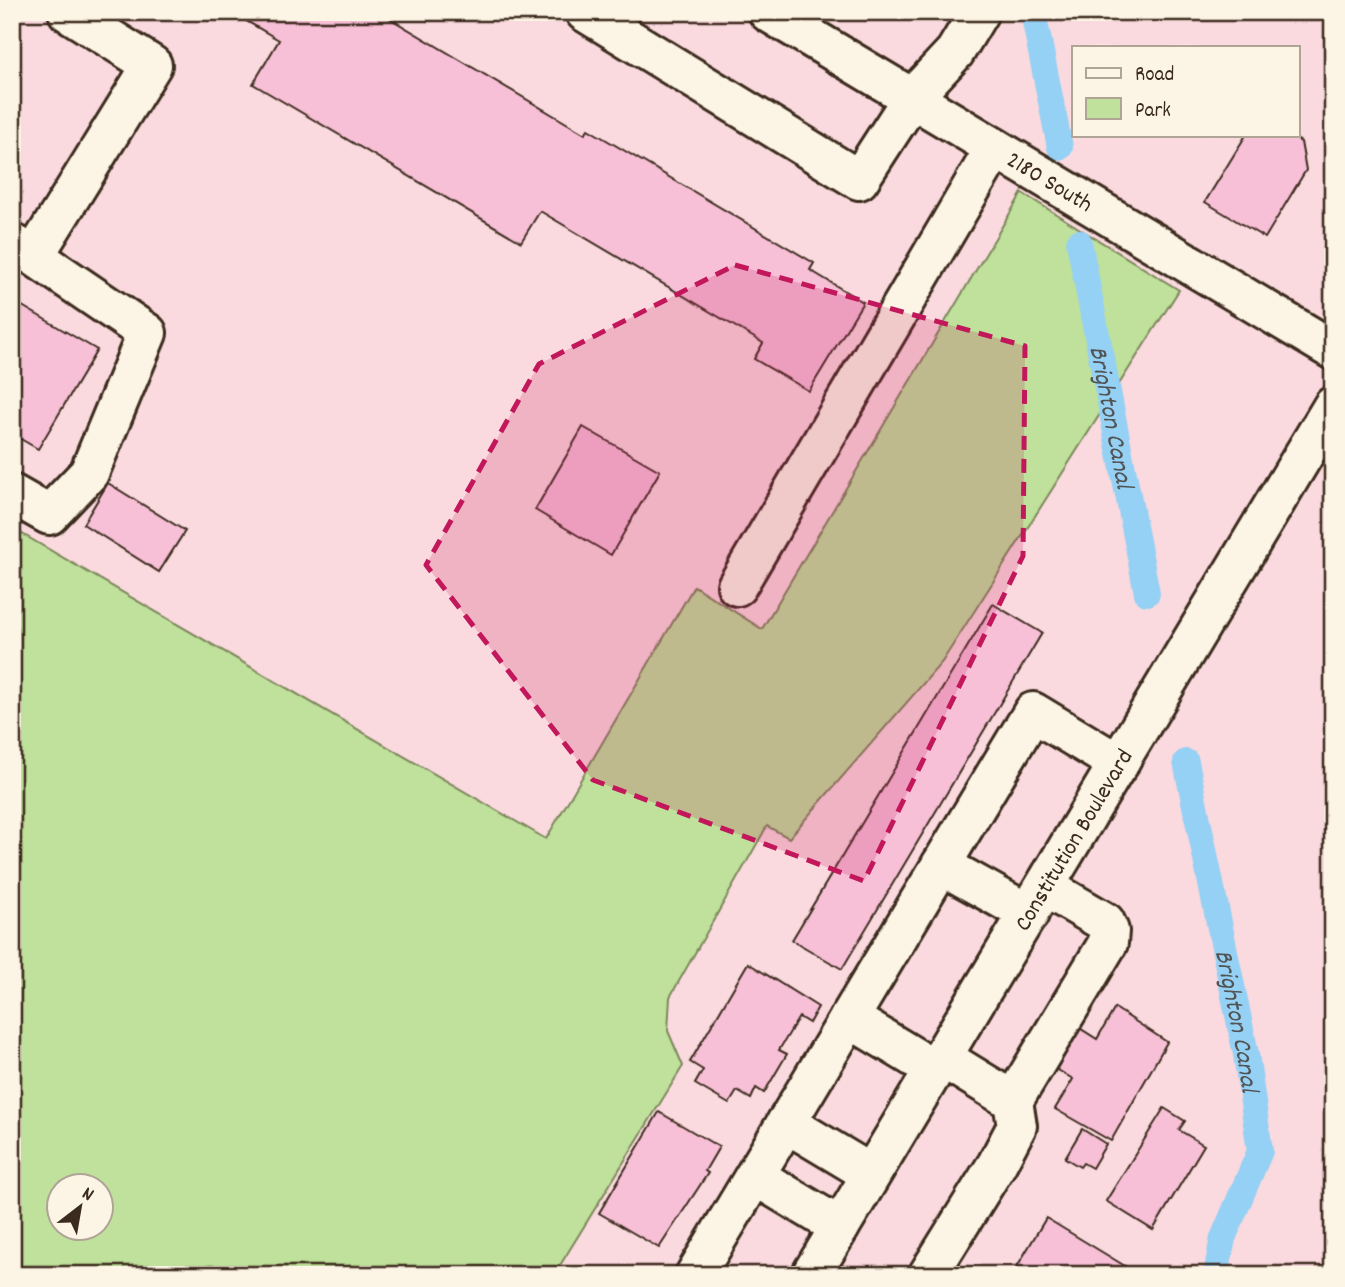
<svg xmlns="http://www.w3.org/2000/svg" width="1345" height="1287" viewBox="0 0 1345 1287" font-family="Dekko,sans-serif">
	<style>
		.built { fill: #fadade; fill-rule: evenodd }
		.green { fill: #bfe19b; stroke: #7d865c; stroke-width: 2; fill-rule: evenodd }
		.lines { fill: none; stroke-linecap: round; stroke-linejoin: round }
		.canal { stroke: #95d0f5; stroke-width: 26 }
		.building { fill: #f8c0d7; stroke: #3b2a1e; stroke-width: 2 }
		.minor-casing { stroke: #3b2a1e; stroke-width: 44 }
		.minor { stroke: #fcf5e5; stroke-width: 38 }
		.marked { fill: #c2185b; fill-opacity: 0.2; stroke: #c2185b; stroke-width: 5; stroke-dasharray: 14 9; stroke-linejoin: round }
		.labels { text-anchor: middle; stroke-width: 5; stroke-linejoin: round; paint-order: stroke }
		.street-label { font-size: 24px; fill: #3b2a1e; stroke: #fcf5e5 }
		.water-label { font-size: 26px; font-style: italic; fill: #525454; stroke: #fcf5e5 }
	</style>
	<rect width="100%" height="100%" fill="#fbe5e1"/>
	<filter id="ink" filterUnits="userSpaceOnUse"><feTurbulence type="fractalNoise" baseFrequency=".0143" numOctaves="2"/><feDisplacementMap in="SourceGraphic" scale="14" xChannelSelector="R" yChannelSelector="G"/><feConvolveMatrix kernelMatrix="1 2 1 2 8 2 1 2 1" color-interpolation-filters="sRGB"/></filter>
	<g filter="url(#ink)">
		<!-- built -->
		<path class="built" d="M12,12h1321v1263h-1321zM1074,47h224v88h-224zM60,1186h42v42h-42z"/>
		<!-- green -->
		<path class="green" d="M1022,193l157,97 -237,372 -153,176 -22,-12 -97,171 -2,34 15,35 -129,209h-542v-747l534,311 148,-253 68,43zM60,1186h42v42h-42z"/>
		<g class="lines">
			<!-- canal -->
			<g class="canal">
				<polyline points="1033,12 1060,147"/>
				<path id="s1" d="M1079,242l68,351"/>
				<path id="s2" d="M1186,762l60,292 14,97 -37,87 -7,37"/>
			</g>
		</g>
		<!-- building -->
		<g class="building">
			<polygon points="231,12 379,12 585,134 588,129 814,263 810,270 863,302 809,391 754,359 763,343 540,211 521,242 253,84 279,40"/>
			<polygon points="1246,135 1289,135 1301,142 1306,170 1265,238 1205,202"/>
			<polygon points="12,300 97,350 38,449 12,434"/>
			<polygon points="583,427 660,471 611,555 535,510"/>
			<polygon points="108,483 185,531 159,572 83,524"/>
			<polygon points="993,604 1042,633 842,969 792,940"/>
			<polygon points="748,963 818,1007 809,1023 799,1017 779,1050 787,1054 764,1093 756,1088 751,1099 737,1091 729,1104 695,1084 703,1070 690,1062"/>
			<polygon points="1115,1008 1167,1042 1111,1141 1055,1109 1073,1079 1046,1063 1070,1022 1097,1039"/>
			<polygon points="1164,1108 1185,1121 1179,1130 1204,1145 1153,1230 1106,1201"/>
			<polygon points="659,1112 719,1147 705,1171 708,1173 659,1248 599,1213"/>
			<polygon points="1082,1129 1106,1144 1092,1168 1083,1163 1080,1167 1065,1158"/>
			<polygon points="1046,1218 1125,1266 1120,1275 1012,1275"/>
		</g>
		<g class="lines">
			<!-- minor casing -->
			<g class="minor-casing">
				<g id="minor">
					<polyline points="585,12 859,180 912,98 955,52 979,12"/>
					<path id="s3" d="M768,12l565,338"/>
					<polyline points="14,244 34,256 152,65 68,12"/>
					<polyline points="12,494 49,515 89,473 147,333 34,256"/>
					<polyline points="737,586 995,148"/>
					<polyline points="941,865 1029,914"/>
					<polyline points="849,1018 935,1070"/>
					<polyline points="943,1058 1013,1101 1108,943 1109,931 1105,922 1045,887"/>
					<polyline points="786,1123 871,1174"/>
					<polyline points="755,1176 840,1227"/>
					<polyline points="695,1275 1033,712 1119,764"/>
					<path id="s4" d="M811,1275l522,-869"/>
					<polyline points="928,1275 997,1164 1017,1126 1013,1101"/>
				</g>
			</g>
			<!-- minor -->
			<use href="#minor" class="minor"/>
		</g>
	</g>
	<!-- marked area -->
	<path class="marked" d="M735,265l290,81 -2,210 -159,325 -271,-101 -167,-215 113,-201z"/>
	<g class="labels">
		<!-- street labels -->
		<g class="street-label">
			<text dy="8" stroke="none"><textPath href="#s3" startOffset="329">2180 South</textPath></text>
			<text dy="8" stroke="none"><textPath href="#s4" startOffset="508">Constitution Boulevard</textPath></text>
		</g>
		<!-- water labels -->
		<g class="water-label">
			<text dy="9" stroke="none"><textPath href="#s1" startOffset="178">Brighton Canal</textPath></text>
			<text dy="9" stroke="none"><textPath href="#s2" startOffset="264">Brighton Canal</textPath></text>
		</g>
	</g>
	<!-- margin -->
	<rect width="1345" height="1287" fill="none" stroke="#fcf5e5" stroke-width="42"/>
	<rect x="21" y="21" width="1303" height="1245" fill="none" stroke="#3b2a1e" stroke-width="2.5" filter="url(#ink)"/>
	<!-- legend -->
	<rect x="1072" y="46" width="228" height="91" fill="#fcf5e5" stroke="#afa495" stroke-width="2"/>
	<rect x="1086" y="68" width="35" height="10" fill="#fcf5e5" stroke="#afa495" stroke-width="2"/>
	<text x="1135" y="80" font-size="21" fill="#3b2a1e">Road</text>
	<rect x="1086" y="98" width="35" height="21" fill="#bfe19b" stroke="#afa495" stroke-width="2"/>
	<text x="1135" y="116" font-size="21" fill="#3b2a1e">Park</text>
	<!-- north arrow -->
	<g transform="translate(80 1207) rotate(31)"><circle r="33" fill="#fcf5e5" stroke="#afa495" stroke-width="2"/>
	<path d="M0-5L12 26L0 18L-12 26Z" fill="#3b2a1e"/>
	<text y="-10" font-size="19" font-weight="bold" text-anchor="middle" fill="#3b2a1e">N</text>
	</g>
</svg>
